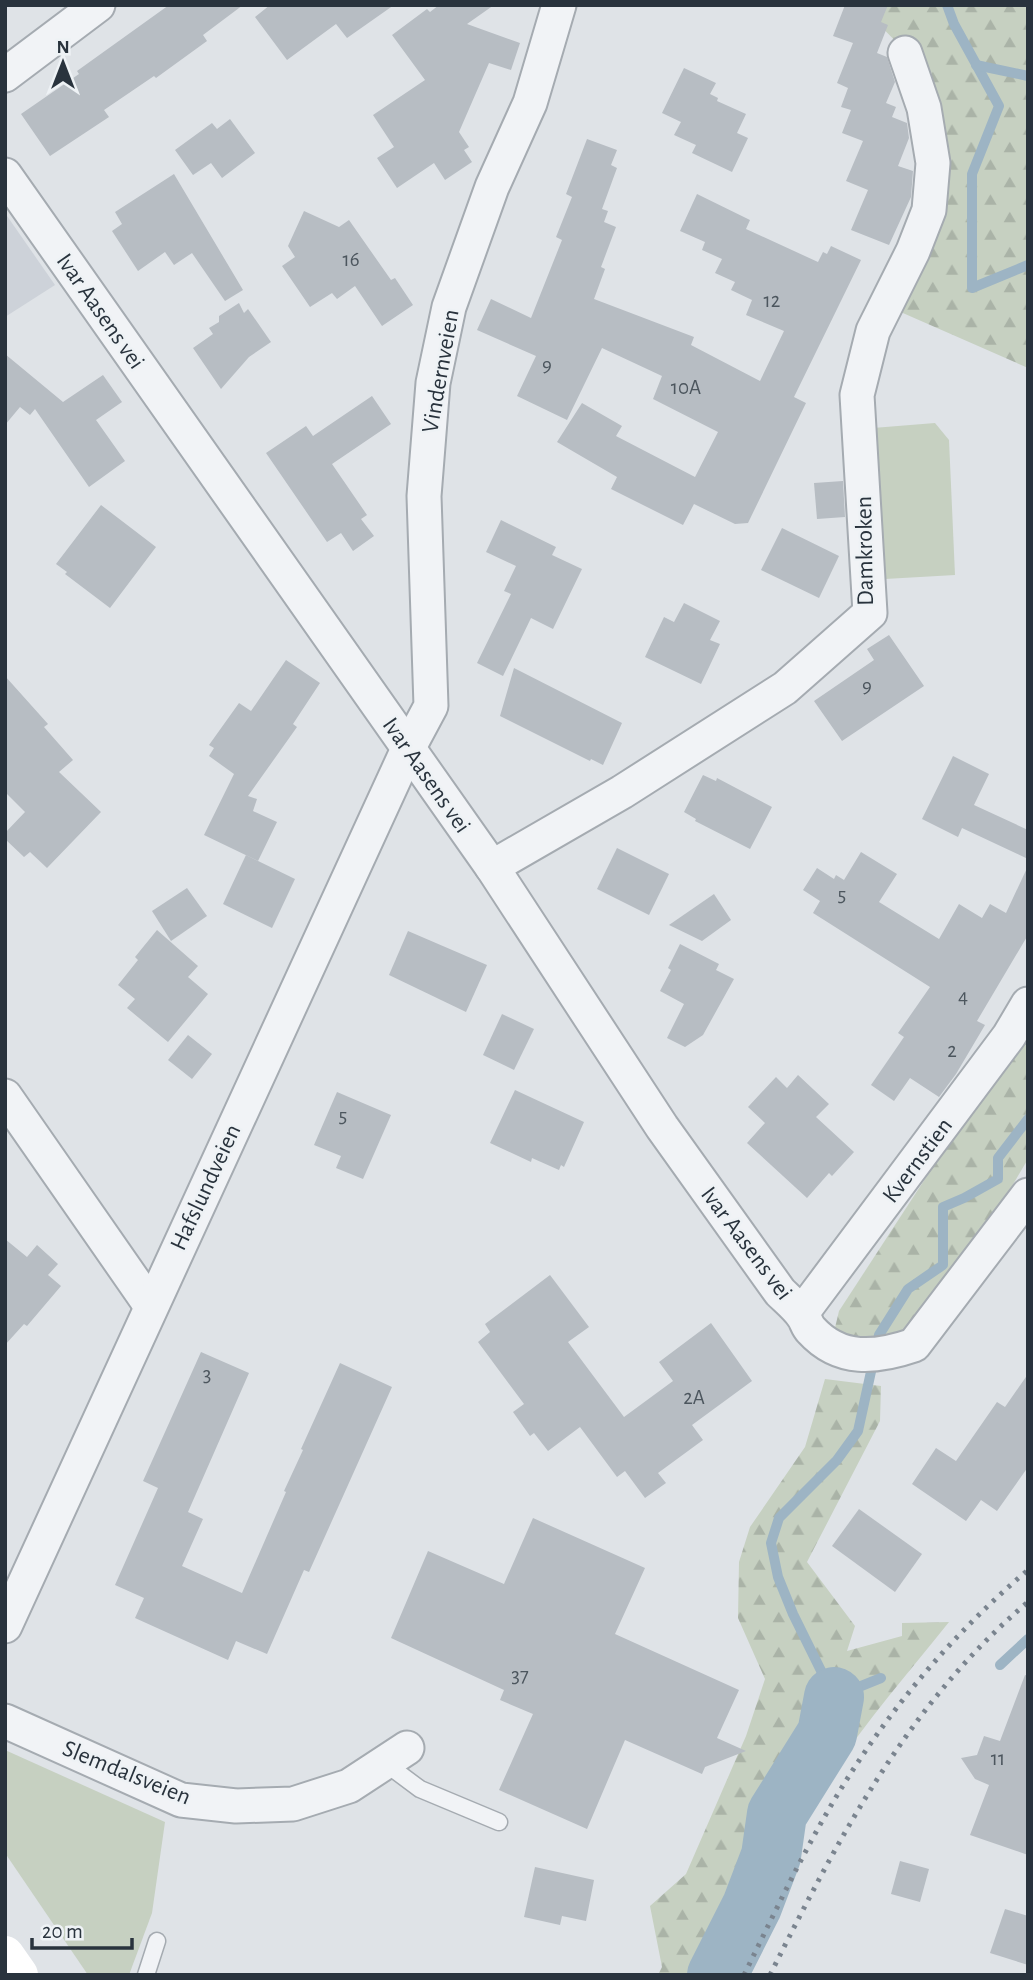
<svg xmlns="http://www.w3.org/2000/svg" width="1033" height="1980" viewBox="0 0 1033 1980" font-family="'Alegreya Sans',sans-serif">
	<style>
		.built { fill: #cdd2d9 }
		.grass { fill: #c6d0c1 }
		.forest { fill: url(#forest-firs) }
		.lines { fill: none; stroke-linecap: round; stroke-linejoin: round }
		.stream { stroke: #9db4c4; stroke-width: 10 }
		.river { stroke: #9db4c4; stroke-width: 60 }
		.building { fill: #b7bdc3 }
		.service-casing { stroke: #a5abb1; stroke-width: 19 }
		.minor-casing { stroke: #a5abb1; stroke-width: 37 }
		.service { stroke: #f1f3f6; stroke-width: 16 }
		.minor { stroke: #f1f3f6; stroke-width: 33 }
		.secondary { stroke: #fff; stroke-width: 38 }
		.rail { stroke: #7a848f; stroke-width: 5; stroke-dasharray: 3.5 7; stroke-linecap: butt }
		.labels { text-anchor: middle; stroke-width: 5; stroke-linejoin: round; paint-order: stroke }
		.number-label { font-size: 21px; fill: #4c565e }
		.street-label { font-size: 24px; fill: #29333d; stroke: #eef2f5 }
	</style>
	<defs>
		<pattern id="forest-firs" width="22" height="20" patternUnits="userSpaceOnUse" patternTransform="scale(1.75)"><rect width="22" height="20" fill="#c6d0c1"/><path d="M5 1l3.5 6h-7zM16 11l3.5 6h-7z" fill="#aab3a7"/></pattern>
	</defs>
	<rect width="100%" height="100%" fill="#dfe3e7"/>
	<!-- built -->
	<polygon class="built" points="5,213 55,285 5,317"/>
	<!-- grass -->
	<g class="grass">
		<polygon points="935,423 949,440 955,575 885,579 873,428"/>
		<polygon points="5,1750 165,1822 152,1913 129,1975 88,1975 5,1853"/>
	</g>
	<!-- forest -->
	<g class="forest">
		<polygon points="860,5 1028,5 1028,368 896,310 924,211 908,54"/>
		<polygon points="1028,1021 1028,1159 1012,1186 902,1338 854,1346 834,1332 839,1311"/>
		<path d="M825,1379l56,7 -1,35 -73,141 48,64 -8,25 55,-15v-13l47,-1c-40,50 -83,99 -118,153 -41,63 -73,133 -107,200h-66l4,-8 -12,-61 36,-32 60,-138 19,-57 -27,-61 1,-56 11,-35 55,-80z"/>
	</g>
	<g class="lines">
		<!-- stream -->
		<g class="stream">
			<polyline points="947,5 954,24 999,106 972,174 972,288 1028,265"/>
			<polyline points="976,65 1028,76"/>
			<polyline points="1000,1665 1028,1639"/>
			<polyline points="881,1678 834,1697 793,1614 778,1577 771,1543 779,1518 837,1460 858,1431 879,1335 908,1289 943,1265 943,1207 964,1198 998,1179 998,1158 1028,1119"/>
		</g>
		<!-- river -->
		<polyline class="river" points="717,1975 752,1906 771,1856 777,1814 827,1734 834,1697"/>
	</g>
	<!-- building -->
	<g class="building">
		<polygon points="169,5 243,5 203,35 207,41 156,78 154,76 104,110 109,117 50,156 21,114 79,74 77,71"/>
		<polygon points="270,5 394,5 347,38 336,24 287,60 255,17"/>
		<polygon points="439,5 494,5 467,24 520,43 511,70 489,63 459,132 469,147 464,150 472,162 445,180 434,163 397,188 377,158 394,147 373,115 425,80 392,35 427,9 430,12"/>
		<polygon points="845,5 888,5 881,22 888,25 877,53 887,57 895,82 886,103 896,107 892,117 907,123 909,138 898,166 913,171 911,197 889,245 851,230 868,190 846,181 863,141 842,133 851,110 841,107 848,88 837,83 853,43 833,36"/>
		<polygon points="684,68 716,83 710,94 718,98 717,101 746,114 737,133 748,138 732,172 692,153 696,145 674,135 681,122 662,113"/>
		<polygon points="230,119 255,153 222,178 211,163 193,175 175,150 212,123 217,129"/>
		<polygon points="587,139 617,150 611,165 617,168 602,209 608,211 604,222 616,227 601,267 605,269 594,299 694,337 691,345 760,381 784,331 746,315 752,300 731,290 735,282 715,273 722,259 702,250 705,242 680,231 697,194 750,220 746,229 818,262 823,252 827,254 831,246 861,260 794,397 806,403 748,523 735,524 694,504 683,525 611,489 617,477 557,442 582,403 622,426 616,436 695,477 718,432 653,399 662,376 602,348 567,420 517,396 536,356 477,330 491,299 531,318 562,240 556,237 572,197 566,194"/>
		<polygon points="174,174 243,290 225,301 192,253 174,265 165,252 138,271 112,231 122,224 115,212"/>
		<polygon points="304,211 339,227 349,220 391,280 395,278 413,305 382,326 355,286 337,299 332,293 310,307 282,266 295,257 288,246"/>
		<polygon points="239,303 244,313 248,309 271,342 249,357 221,389 193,348 213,334 209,328 219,322 219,316"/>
		<polygon points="5,354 63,402 103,375 122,402 96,420 125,461 89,487 35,409 30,415 20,407 5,425"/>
		<polygon points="372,396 391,424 332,464 367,515 361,519 374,536 353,551 341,533 327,542 266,453 306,426 313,436"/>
		<polygon points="843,481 845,517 817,519 814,483"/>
		<polygon points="101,505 156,547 110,608 65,574 67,572 56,564"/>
		<polygon points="501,520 556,547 552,555 582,569 553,629 531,618 503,676 477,663 511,594 504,591 516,566 486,552"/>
		<polygon points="782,528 839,556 819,598 761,570"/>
		<polygon points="684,603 720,621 710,640 720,644 701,684 645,657 664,617 674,622"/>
		<polygon points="889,635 924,686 842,741 814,701 874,660 867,649"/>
		<polygon points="286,660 320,683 293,724 297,727 248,796 257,799 253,811 277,822 258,861 204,835 234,774 209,756 214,748 209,745 239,703 251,711"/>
		<polygon points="514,668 622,723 603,765 591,759 590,761 500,716"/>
		<polygon points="5,676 48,724 44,727 73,760 59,772 101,812 47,868 30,852 24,857 5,839 5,833 25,812 5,792"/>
		<polygon points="953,756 989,774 974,805 1028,830 1028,859 962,828 958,837 922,819"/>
		<polygon points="703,775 716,781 717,778 772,807 750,849 695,821 696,819 684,812"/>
		<polygon points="617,848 669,874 649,915 597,889"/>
		<polygon points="861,852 897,874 879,902 939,939 959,904 982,918 990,904 1006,913 1028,866 1028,935 977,1021 985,1025 956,1074 939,1097 910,1078 894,1101 871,1085 904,1037 898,1033 930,987 813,913 820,901 803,890 817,868 834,879 836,875 844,880"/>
		<polygon points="246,855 295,879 272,928 223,904"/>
		<polygon points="187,888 207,916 171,941 152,911"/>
		<polygon points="714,894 731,920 702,941 669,925"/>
		<polygon points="157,930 198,966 188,977 208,994 168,1042 127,1008 135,999 118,985 138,960 135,957"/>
		<polygon points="408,931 487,965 466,1012 389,975"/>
		<polygon points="680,944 719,964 716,970 734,979 703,1035 685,1047 667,1038 684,1004 660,991 671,970 668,968"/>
		<polygon points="502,1014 534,1029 514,1070 483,1055"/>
		<polygon points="188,1035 212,1054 192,1079 168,1060"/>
		<polygon points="798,1075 829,1104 816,1117 854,1152 832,1176 829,1173 807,1198 747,1143 765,1123 748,1107 776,1077 787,1088"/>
		<polygon points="515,1090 584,1122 564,1167 561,1165 559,1170 532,1158 531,1162 490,1143"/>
		<polygon points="337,1092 391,1115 363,1179 336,1168 341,1156 314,1145"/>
		<polygon points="5,1239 27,1257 37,1245 58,1264 48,1275 61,1286 27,1326 24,1324 5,1345"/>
		<polygon points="550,1275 589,1327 568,1342 624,1417 673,1381 659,1362 711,1323 752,1381 692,1425 703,1440 658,1473 666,1483 645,1498 625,1471 617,1477 580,1427 548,1451 534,1433 530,1436 513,1412 524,1404 478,1342 490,1332 485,1324"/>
		<polygon points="201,1352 249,1373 188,1512 203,1519 182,1566 242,1593 286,1492 284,1491 303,1450 301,1449 340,1363 392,1387 309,1572 304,1570 267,1654 236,1641 228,1660 135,1618 144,1598 115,1585 158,1488 143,1481"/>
		<polygon points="1028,1374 1028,1467 997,1511 981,1500 966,1521 912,1484 936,1448 956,1461 997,1402 1005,1407"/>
		<polygon points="859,1509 922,1554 895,1592 832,1546"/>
		<polygon points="533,1518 645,1568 615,1634 739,1690 717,1738 746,1751 705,1767 702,1774 625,1740 587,1829 499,1790 533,1714 500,1700 504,1690 391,1638 428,1551 504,1584"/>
		<polygon points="1025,1675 1028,1676 1028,1855 970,1835 989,1785 975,1779 961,1758 977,1755 984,1736 1000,1741"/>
		<polygon points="900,1861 929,1869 920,1902 891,1894"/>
		<polygon points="535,1867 594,1880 586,1921 562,1916 560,1925 524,1917"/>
		<polygon points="1005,1909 1028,1916 1028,1965 990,1953"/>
	</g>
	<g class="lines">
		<!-- service casing -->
		<g class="service-casing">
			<g id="service">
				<polyline points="385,1763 420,1789 499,1822"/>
				<polyline points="146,1975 157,1941"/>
			</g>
		</g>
		<!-- minor casing -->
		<g class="minor-casing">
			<g id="minor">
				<polyline points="5,75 98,5"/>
				<path d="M5,175l487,692 170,260 118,165c7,7 17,15 23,24 3,4 4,10 8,14 29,32 65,28 103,15l114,-150"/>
				<polyline points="492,867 622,792 785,688 870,613 857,395 873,331 913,251 929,210 933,163 924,108 905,53"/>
				<polyline points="5,1096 151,1306"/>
				<polyline points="802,1313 1009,1036 1028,1004"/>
				<polyline points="5,1626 408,749 431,706 424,496 433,383 449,307 492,187 530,103 559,5"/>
				<polyline points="5,1721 181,1800 236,1806 293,1804 349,1786 407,1748"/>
			</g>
		</g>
		<!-- service -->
		<use href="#service" class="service"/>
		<!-- minor -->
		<use href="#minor" class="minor"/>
		<!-- secondary -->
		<polyline class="secondary" points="5,1955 19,1975"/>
		<!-- rail -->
		<g class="rail">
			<path d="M744,1975c33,-67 65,-136 105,-199 49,-77 109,-147 179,-206"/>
			<path d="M770,1975c68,-136 139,-273 258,-373"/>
		</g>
	</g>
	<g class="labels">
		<!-- number labels -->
		<g class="number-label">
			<text x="351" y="266">16</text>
			<text x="772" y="307">12</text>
			<text x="547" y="371">9</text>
			<text x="686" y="394">10A</text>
			<text x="867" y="692">9</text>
			<text x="842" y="901">5</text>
			<text x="963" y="1003">4</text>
			<text x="952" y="1057">2</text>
			<text x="343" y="1122">5</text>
			<text x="207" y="1381">3</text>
			<text x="694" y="1404">2A</text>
			<text x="520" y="1682">37</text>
			<text x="998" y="1765">11</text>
		</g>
		<!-- street labels -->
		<g class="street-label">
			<text transform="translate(101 311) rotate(55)" y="8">Ivar Aasens vei</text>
			<text transform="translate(440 371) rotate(-80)" y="8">Vindernveien</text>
			<text transform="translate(864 551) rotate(-91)" y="8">Damkroken</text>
			<text transform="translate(427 775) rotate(55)" y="8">Ivar Aasens vei</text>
			<text transform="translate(917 1160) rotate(-53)" y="8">Kvernstien</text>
			<text transform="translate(205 1187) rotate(-65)" y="8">Hafslundveien</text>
			<text transform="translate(747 1243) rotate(53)" y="8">Ivar Aasens vei</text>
			<text transform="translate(127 1772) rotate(22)" y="8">Slemdalsveien</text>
		</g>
	</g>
	<!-- border -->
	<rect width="1033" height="1980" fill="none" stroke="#29333d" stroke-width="14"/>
	<!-- north arrow -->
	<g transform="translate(63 63)" stroke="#eef2f5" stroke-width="5" paint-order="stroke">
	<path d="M0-5L12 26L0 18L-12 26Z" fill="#29333d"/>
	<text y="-10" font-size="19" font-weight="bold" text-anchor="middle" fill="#29333d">N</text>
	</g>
	<!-- scale -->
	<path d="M32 1938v10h100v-10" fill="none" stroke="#29333d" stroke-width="3.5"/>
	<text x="42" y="1938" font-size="21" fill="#29333d" stroke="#eef2f5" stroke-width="5" paint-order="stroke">20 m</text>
</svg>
